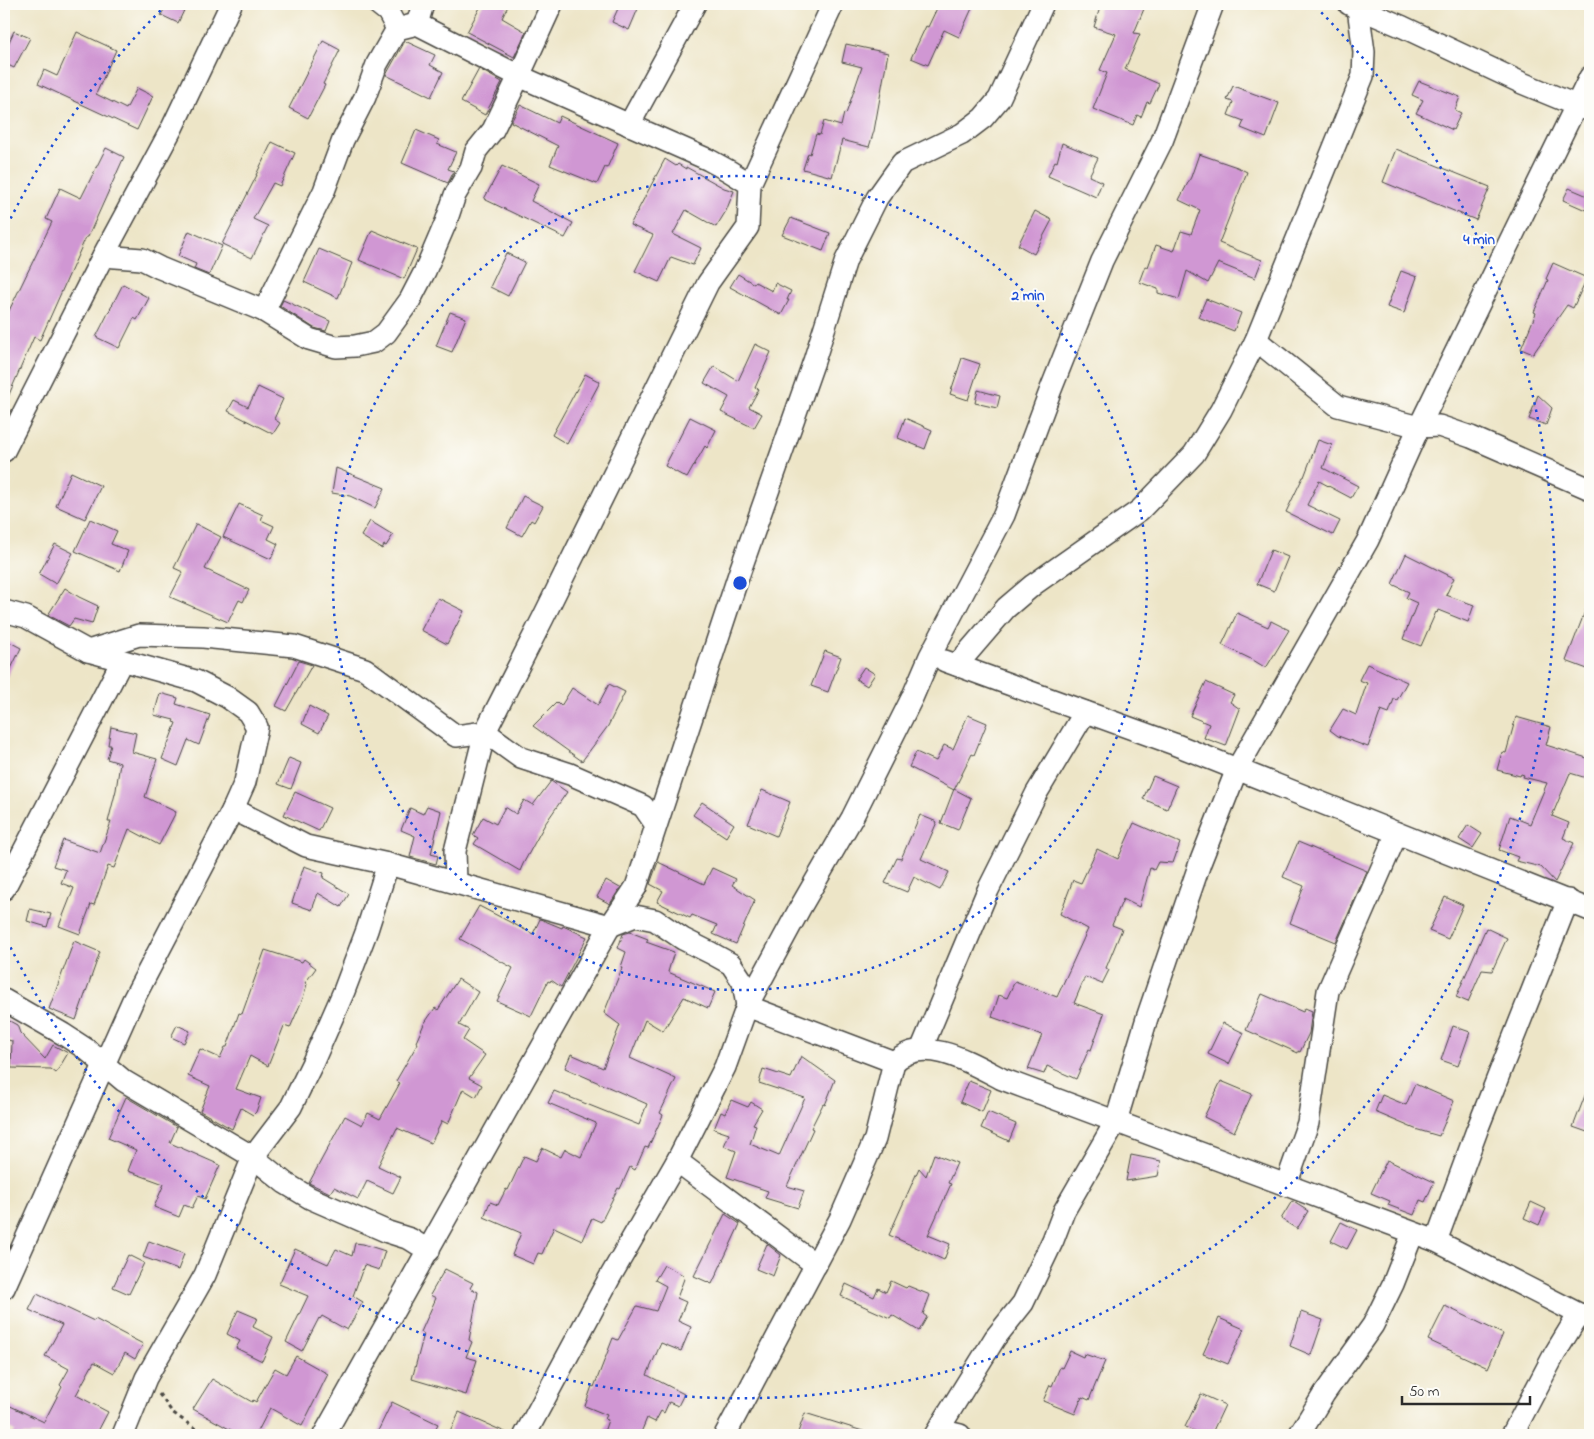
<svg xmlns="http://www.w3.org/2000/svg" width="1594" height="1439" viewBox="0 0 1594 1439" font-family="'Indie Flower',sans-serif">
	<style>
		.building { fill: #d097d3 }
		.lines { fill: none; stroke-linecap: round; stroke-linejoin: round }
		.minor-casing { stroke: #484742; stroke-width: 24 }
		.path { stroke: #484742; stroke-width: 3; stroke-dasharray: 4 4; stroke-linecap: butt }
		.minor { stroke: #fff; stroke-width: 21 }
		.ring { fill: none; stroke: #1d4ed8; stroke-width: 2.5; stroke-dasharray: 2.5 5 }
		.centre { fill: #1d4ed8; stroke: #fdfcf7; stroke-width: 2.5 }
		.ring-label { font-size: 15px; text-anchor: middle; font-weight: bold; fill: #1d4ed8; stroke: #fdfcf7; stroke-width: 4; stroke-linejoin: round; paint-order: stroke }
	</style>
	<rect width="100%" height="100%" fill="#fdfcf7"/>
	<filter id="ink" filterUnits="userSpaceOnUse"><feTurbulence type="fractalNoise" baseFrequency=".02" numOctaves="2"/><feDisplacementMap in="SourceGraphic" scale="10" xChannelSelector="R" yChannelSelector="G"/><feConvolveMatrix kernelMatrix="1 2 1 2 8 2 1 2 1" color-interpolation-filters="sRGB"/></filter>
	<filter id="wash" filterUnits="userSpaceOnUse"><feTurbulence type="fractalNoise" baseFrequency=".0096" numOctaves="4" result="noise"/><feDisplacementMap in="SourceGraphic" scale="20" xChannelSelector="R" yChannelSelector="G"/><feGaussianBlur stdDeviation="1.12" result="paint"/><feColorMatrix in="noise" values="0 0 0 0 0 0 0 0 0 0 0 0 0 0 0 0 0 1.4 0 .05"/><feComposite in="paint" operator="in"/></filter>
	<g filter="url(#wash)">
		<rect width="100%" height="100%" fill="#ede5c7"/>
		<g id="blocks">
			<!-- building -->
			<g class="building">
				<polygon points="167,4 187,4 178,23 161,15"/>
				<polygon points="482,4 509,4 502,18 526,32 514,57 467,32"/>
				<polygon points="620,4 640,4 629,30 612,22"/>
				<polygon points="939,4 974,4 959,37 944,30 928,65 911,58 926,26 928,27"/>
				<polygon points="1101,4 1146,4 1134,33 1140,34 1125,69 1159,84 1150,103 1147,102 1141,117 1137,115 1133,125 1093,109 1107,73 1100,70 1116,34 1094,27"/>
				<polygon points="14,31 30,38 14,68 4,63 4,53"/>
				<polygon points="77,32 116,50 96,94 126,109 137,88 153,96 137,130 38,84 44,70 57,76"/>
				<polygon points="323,41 340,50 323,84 325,85 308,118 289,108"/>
				<polygon points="405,41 435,55 430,65 443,72 431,97 386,75"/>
				<polygon points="846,44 888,53 874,131 869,147 842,140 832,177 803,169 808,153 810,154 816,134 820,135 824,121 841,126 844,113 846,114 862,67 842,62"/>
				<polygon points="479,69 502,82 485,115 461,102"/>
				<polygon points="1419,81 1460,97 1455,110 1461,113 1453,130 1416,113 1423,100 1412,95"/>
				<polygon points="1233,86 1279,103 1266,138 1241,128 1244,121 1228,115 1233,102 1227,100"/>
				<polygon points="520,105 557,123 560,116 618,143 607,168 605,167 597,184 550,165 558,146 511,122"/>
				<polygon points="416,130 439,140 437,144 456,152 448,169 454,171 448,183 402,163"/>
				<polygon points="272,142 295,153 280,186 273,183 253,219 268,226 252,258 222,244 257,175 256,175"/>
				<polygon points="1062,143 1098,158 1089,176 1102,182 1096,197 1048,176 1055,161 1057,162"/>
				<polygon points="106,148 124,157 88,237 86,237 40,340 34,337 4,406 4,321 52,222 46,219 60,188 81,198"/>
				<polygon points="1396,149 1490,187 1476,220 1383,182"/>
				<polygon points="1199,154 1237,167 1247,172 1219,243 1262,260 1255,278 1218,263 1208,283 1187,271 1179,299 1158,293 1158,289 1139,282 1145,266 1148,267 1156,245 1174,251 1181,231 1191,234 1200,210 1179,200 1191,177"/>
				<polygon points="665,159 676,166 678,164 686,169 686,167 724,188 734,191 726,211 716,227 686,210 673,234 701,248 693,265 671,257 659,282 635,271 653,235 630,225"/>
				<polygon points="502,166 539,184 531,201 573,223 565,238 484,199"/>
				<polygon points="1569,188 1590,197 1590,212 1563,200"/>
				<polygon points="1035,211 1052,220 1034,254 1018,245"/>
				<polygon points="791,218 830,233 823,251 782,235"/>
				<polygon points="372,230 417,249 404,279 359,260"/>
				<polygon points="189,231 222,246 209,275 194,269 196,264 178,256"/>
				<polygon points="319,249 352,263 338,298 304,282"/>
				<polygon points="506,253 525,262 508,296 490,287"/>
				<polygon points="1553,263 1587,278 1573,308 1567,305 1533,354 1521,349 1536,313 1534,312 1548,280 1546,279"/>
				<polygon points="1401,271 1417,277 1404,313 1387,307"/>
				<polygon points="738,274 754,284 755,282 772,291 775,283 791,291 787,300 789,300 781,315 730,287"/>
				<polygon points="123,284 149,298 137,320 134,318 119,348 96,337"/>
				<polygon points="1206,299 1241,313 1234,331 1198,317"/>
				<polygon points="283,300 330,321 326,331 314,328 280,306"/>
				<polygon points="450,312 466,318 452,352 436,346"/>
				<polygon points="755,344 771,352 755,388 759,389 749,407 762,414 754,428 721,412 729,397 704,383 714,366 738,381"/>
				<polygon points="962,358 980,364 968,400 950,394"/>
				<polygon points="585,374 600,382 567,444 552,435"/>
				<polygon points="258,387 283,399 274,419 280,423 273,434 228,411 234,400 248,407"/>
				<polygon points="978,390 1000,396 997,408 975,403"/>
				<polygon points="1538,395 1552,408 1546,425 1529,419"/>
				<polygon points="690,417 716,430 707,448 705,446 687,478 665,466"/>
				<polygon points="905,418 932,430 925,449 898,438"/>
				<polygon points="1318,440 1332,445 1323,468 1358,486 1351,498 1319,481 1307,505 1340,521 1333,535 1286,512 1303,477 1304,477"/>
				<polygon points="336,468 385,488 375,508 350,496 332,493"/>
				<polygon points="71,472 101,486 85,519 56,506"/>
				<polygon points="523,496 543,506 534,522 531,520 522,536 507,528"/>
				<polygon points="239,504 263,515 261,520 274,526 268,539 278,544 271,559 223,537"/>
				<polygon points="90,519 117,531 111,544 128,551 120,571 75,551"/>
				<polygon points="370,521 393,535 386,546 384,545 382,549 361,536"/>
				<polygon points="196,524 221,537 205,569 249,590 243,602 239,600 228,622 170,597 183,572 174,568"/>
				<polygon points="55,544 73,553 56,584 39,574"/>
				<polygon points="1271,550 1288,557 1274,591 1257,584"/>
				<polygon points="1406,554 1454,578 1446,595 1474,605 1468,622 1438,610 1437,613 1436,612 1421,646 1403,639 1417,603 1406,598 1409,592 1392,584"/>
				<polygon points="65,588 79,597 98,606 92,624 74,619 69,626 48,615"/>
				<polygon points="438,598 464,611 447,644 421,630"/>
				<polygon points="1589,601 1590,601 1590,670 1566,661"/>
				<polygon points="1237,613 1268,627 1271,621 1289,630 1266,668 1253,660 1222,645"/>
				<polygon points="4,639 21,648 4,683"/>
				<polygon points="825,651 841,657 828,692 811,686"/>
				<polygon points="299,661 312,665 286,711 276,706"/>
				<polygon points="1367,664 1407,682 1397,700 1394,699 1389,713 1381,710 1368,747 1338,736 1330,730 1343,709 1356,715 1367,683 1359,680"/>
				<polygon points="864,667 875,674 867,686 856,679"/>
				<polygon points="1206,682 1234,695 1230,702 1240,709 1226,746 1204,738 1209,724 1190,716"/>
				<polygon points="609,684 625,692 608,726 582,761 533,726 557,702 561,706 572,688 598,705"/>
				<polygon points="160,693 178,698 176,704 210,715 199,745 188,740 178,766 162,759 176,723 173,722 174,720 154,715"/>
				<polygon points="309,706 328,716 319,733 302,724"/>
				<polygon points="968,715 987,723 974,755 972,754 954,790 909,767 916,752 936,761 944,745 953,749"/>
				<polygon points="1516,717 1551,727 1546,745 1590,759 1590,779 1570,773 1552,816 1569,823 1563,838 1574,843 1555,882 1541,867 1516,861 1518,857 1499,850 1510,816 1530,824 1547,783 1523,777 1524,775 1521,774 1520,776 1497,770 1502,752 1506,753"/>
				<polygon points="111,727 136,733 132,752 157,759 145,797 176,812 159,845 129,829 114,868 108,866 94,905 91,904 80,934 59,926 74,888 61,883 66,870 53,866 63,840 100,853 111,822 108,822 116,790 120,763 107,759 111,745 108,745"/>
				<polygon points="289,758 301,763 291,789 278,784"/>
				<polygon points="1153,776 1177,786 1167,809 1143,799"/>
				<polygon points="551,781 567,792 545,824 523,864 520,871 474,844 478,838 473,835 483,817 496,824 505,807 516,814 524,800 533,805"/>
				<polygon points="954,789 971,798 958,830 941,823"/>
				<polygon points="762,790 790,802 776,836 748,824"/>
				<polygon points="295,792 330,808 319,831 284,815"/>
				<polygon points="702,802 734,824 726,837 693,815"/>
				<polygon points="427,806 441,811 431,854 438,856 436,864 410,857 415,836 401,830 410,808 423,814"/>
				<polygon points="920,815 937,822 921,859 949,872 940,890 914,877 907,892 885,883 897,858 901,859"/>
				<polygon points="1134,823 1180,843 1173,863 1158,862 1154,870 1150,868 1139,907 1123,899 1112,925 1122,929 1106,968 1109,970 1102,984 1085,977 1074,1003 1104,1014 1091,1050 1089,1049 1076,1079 1047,1066 1044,1074 1028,1069 1042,1035 992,1017 999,995 1007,998 1015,981 1057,997 1088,929 1060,914 1073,880 1081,883 1097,849 1118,859"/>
				<polygon points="1468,825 1482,834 1473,848 1459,839"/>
				<polygon points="1298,842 1367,871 1336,942 1290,923 1304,886 1283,877"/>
				<polygon points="658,862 704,884 712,868 736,879 732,885 755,900 736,944 713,934 717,925 692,915 690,918 657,902 663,891 650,884"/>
				<polygon points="304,866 324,873 323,878 349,894 341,907 318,893 312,910 292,903"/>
				<polygon points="606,880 620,888 610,904 597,897"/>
				<polygon points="1445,897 1463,905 1448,939 1429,931"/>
				<polygon points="479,906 533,934 540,919 562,928 563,926 587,937 561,987 551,980 550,982 548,981 531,1016 497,1001 513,968 460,939"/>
				<polygon points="30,909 51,914 47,927 27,921"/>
				<polygon points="1486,928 1507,938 1492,971 1482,970 1468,1002 1456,997"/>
				<polygon points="630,932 648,939 646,942 674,952 668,972 715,992 708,1008 684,997 663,1031 645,1020 630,1058 676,1079 660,1113 663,1115 648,1148 645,1147 635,1170 630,1167 620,1189 618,1188 601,1222 592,1218 582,1240 554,1227 542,1254 538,1253 533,1264 512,1255 521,1233 484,1217 490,1202 498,1205 506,1189 508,1190 524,1156 536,1161 542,1148 561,1157 565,1149 581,1157 596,1123 548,1103 554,1091 639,1125 647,1104 565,1068 571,1054 603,1068 620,1025 604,1013 622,968 621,967 626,952 618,948 623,934"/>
				<polygon points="74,941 100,952 76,1020 49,1009"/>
				<polygon points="265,950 302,962 304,959 316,968 305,983 307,984 303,998 290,1028 284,1026 268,1066 250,1056 236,1089 261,1098 256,1112 253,1115 241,1108 232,1129 200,1111 210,1086 188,1076 200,1049 220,1058 225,1047 227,1047 239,1013 242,1014"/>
				<polygon points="458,979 478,992 459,1025 469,1030 463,1040 485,1055 469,1078 482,1085 476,1097 463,1089 448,1124 442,1121 431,1143 397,1128 378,1166 401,1177 393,1193 367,1181 358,1199 334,1187 330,1193 309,1183 345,1116 362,1125 368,1113 380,1119 400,1083 396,1081 418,1043 416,1042 424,1024 435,1008 438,1010"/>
				<polygon points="1262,994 1303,1012 1305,1008 1312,1011 1309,1033 1300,1052 1298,1051 1298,1053 1246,1030"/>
				<polygon points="4,1018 17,1025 20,1033 45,1059 53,1045 68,1053 56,1073 51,1069 11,1068 12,1041 4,1039"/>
				<polygon points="1223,1023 1244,1033 1229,1064 1208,1054"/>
				<polygon points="177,1025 190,1031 184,1043 171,1037"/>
				<polygon points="1453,1026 1470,1032 1458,1066 1441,1060"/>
				<polygon points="801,1056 835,1080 825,1105 823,1104 811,1128 813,1129 787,1186 804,1191 798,1208 765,1198 768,1191 727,1177 736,1151 724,1146 729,1134 714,1129 721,1112 725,1114 731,1100 748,1107 751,1102 762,1109 753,1124 756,1125 750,1144 779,1156 805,1098 759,1083 763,1069 791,1078"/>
				<polygon points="969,1081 991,1090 982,1112 960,1102"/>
				<polygon points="1221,1081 1252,1094 1234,1132 1204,1117"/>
				<polygon points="1415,1084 1454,1101 1439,1136 1415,1129 1375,1112 1382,1095 1406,1105"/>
				<polygon points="1589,1085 1590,1085 1590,1133 1573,1127"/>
				<polygon points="126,1097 177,1127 170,1143 220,1165 205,1199 198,1196 192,1208 184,1205 179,1217 154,1207 164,1184 128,1171 136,1150 108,1138"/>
				<polygon points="988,1112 1016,1124 1009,1141 981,1128"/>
				<polygon points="934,1154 957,1163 948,1183 951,1184 928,1235 950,1244 944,1260 889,1235 919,1168 926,1176"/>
				<polygon points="1131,1155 1161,1161 1158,1176 1126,1181"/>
				<polygon points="1387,1160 1434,1182 1425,1202 1420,1200 1414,1215 1388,1205 1390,1201 1371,1193"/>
				<polygon points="1292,1201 1308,1211 1297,1229 1281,1219"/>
				<polygon points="1531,1202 1546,1209 1539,1225 1524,1218"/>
				<polygon points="725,1214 740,1224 712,1284 694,1276"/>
				<polygon points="1341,1222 1357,1230 1347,1249 1331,1241"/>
				<polygon points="149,1241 184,1254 178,1270 143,1257"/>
				<polygon points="355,1243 363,1244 385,1251 379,1270 364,1265 353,1296 363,1302 347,1330 322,1316 320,1319 319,1318 302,1351 286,1342 308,1296 279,1284 295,1249 328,1264 336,1249 352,1256"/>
				<polygon points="767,1244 781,1255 773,1276 756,1269"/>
				<polygon points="128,1255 144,1263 129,1294 113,1287"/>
				<polygon points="664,1265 685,1276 677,1298 686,1302 678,1321 691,1327 681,1351 661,1343 647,1375 684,1394 678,1406 669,1402 664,1413 661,1411 655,1422 647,1418 640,1435 603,1435 608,1420 605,1419 607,1415 585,1406 592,1386 594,1387 613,1338 618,1340 637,1306 656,1311 666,1286 655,1280"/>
				<polygon points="445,1269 473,1283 470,1288 478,1292 469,1340 472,1342 466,1357 477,1360 466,1395 412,1379 424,1334 421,1332 436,1298 430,1295"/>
				<polygon points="891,1281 906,1288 908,1286 930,1295 923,1314 927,1317 919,1331 892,1315 890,1318 841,1296 846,1284 874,1297 878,1288 886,1292"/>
				<polygon points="37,1294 94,1321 95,1319 143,1344 135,1359 125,1353 114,1373 94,1362 76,1395 108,1412 96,1435 13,1435 15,1431 4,1426 4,1403 44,1422 62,1387 60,1385 69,1369 45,1356 62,1325 29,1310"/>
				<polygon points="1445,1306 1503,1334 1488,1368 1428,1340"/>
				<polygon points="238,1310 257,1318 253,1327 273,1337 262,1361 236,1348 240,1341 227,1334"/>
				<polygon points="1301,1312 1323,1320 1311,1355 1290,1346"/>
				<polygon points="1219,1318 1244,1329 1228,1364 1203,1354"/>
				<polygon points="1070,1351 1083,1357 1084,1354 1105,1361 1089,1400 1082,1397 1075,1414 1043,1401 1050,1385 1052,1386 1060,1367 1062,1368"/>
				<polygon points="296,1356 328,1374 302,1426 270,1408 256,1435 240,1435 193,1409 212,1379 252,1402 253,1400 256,1402 275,1368 286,1374"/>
				<polygon points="1201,1394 1225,1405 1211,1435 1203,1435 1185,1427"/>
				<polygon points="392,1402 438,1424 432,1435 376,1435"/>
				<polygon points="459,1412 512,1435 458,1435 450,1431"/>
				<polygon points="805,1413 866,1432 866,1435 797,1435"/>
			</g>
		</g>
	</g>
	<g filter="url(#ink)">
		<use href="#blocks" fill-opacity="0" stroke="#484742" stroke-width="1"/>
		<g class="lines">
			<!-- minor casing -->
			<g class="minor-casing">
				<g id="minor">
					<polyline points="378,4 388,12 397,29 417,24 519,76 709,160 729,171 750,184 748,227 708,283 543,618 485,732 455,851 456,882"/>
					<polyline points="1349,4 1403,27 1522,83 1590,111"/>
					<polyline points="417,24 423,4"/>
					<polyline points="629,125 695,4"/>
					<polyline points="750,184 833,4"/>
					<polyline points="103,256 142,259 160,268 264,311 309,339 336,347 355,346 374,342 386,333 410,300 425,271 446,222 455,195 471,168 476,151 493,130 519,76 552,4"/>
					<polyline points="264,311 324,191 343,140 365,97 377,64 397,29"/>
					<polyline points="1256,340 1338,406 1419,427 1439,426 1471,437 1590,489"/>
					<polyline points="4,451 103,256 172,128 231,4"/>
					<polyline points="4,611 26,617 88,651 196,681 227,697 248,712 257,727 245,782 233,809 133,1000 4,1288"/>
					<polyline points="88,651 139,635 203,637 294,646 365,669 456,736 485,732 521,758 570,774 643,806 656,825"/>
					<polyline points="945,661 1174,744 1590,910"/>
					<polyline points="957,665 1006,608 1033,585 1140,510 1194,454 1221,410 1256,340 1363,76 1364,52 1358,8"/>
					<path d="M233,809l73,37 82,18 222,62 25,-10 20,4 28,19 28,14 20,11 12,18 4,24 147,56c31,-28 77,1 108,17l434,162 143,73 11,3"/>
					<polyline points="4,889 122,661"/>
					<polyline points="4,1000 63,1034 86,1049 124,1081 253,1157 285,1183 310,1198 388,1232 410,1239 429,1251"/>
					<polyline points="921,1050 988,890 1036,794 1085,712"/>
					<polyline points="677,1161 816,1265"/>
					<polyline points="1286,1185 1308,1123 1328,991 1397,833"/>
					<polyline points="1436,1241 1477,1130 1568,900"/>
					<polyline points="939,1430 960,1435"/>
					<polyline points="123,1435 146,1378 205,1275 253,1157 291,1107 312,1064 344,991 367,930 388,864"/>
					<polyline points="324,1435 610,926 636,887 740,571 814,361 846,260 877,198 902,163 962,134 983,118 999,99 1043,4"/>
					<polyline points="525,1435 610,1277 677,1161 725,1067 747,1006 800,908 852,818 912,698 930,656 1004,515 1051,389 1102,261 1162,141 1213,4"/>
					<polyline points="725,1435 840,1219 875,1139 894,1062"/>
					<polyline points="935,1435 995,1338 1023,1303 1053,1240 1064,1211 1116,1121 1147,1018 1200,863 1237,769 1368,540 1419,427 1590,77"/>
					<polyline points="1299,1435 1324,1394 1373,1325 1393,1284 1413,1233"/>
					<polyline points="1512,1435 1554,1355 1579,1314"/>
				</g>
			</g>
			<!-- path -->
			<polyline class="path" points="159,1394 172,1412 204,1435"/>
			<!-- minor -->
			<use href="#minor" class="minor"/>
		</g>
	</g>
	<!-- distance rings -->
	<g class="ring">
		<circle cx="740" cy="583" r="407"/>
		<path d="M4 232A815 815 0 0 1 164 7M1316 7A815 815 0 1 1 4 934"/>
	</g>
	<circle cx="740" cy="583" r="8" class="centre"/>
	<g class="ring-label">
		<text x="1479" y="244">4 min</text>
		<text x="1028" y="300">2 min</text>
	</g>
	<!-- margin -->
	<rect width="1594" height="1439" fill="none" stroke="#fdfcf7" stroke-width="20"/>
	<!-- scale -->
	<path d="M1402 1396v8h128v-8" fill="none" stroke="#2b2b2b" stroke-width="2.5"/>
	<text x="1409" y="1396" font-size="15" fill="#2b2b2b" stroke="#fdfcf7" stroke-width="4" paint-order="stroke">50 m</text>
</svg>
